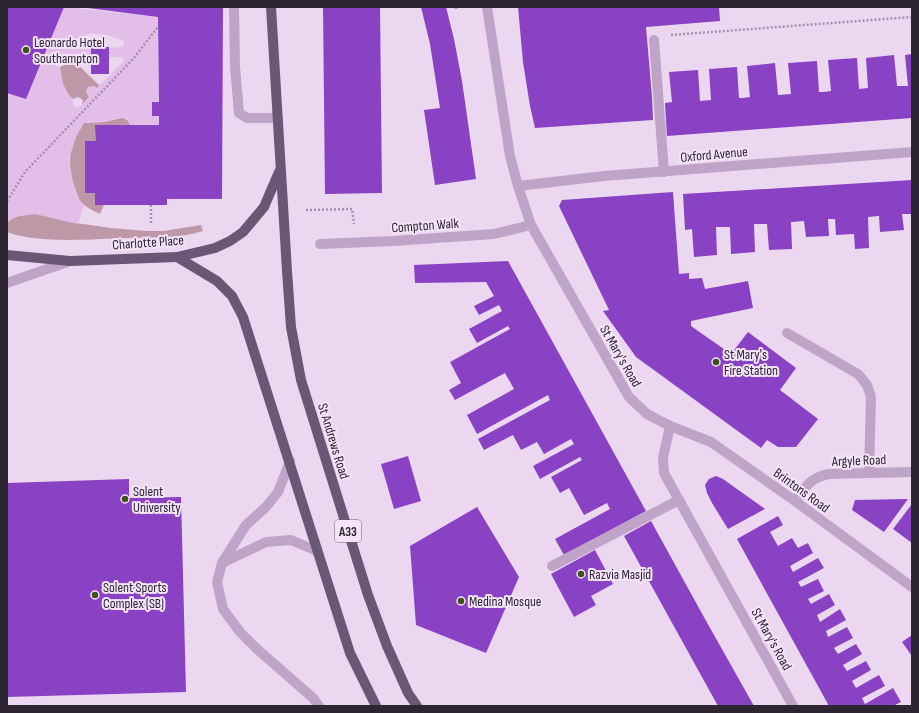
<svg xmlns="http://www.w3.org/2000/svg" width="919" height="713" viewBox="0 0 919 713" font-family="'Sofia Sans Condensed',sans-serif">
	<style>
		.green { fill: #be98a6 }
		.plaza { fill: #e2bee8; fill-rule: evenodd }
		.building { fill: #8942c3 }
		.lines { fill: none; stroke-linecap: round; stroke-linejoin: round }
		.path { stroke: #a98eb3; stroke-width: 2.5; stroke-dasharray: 2 2; stroke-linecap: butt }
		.minor { stroke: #bfa4c7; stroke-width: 10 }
		.major { stroke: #6a5675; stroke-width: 10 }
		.poi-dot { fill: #3e531c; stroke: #f5e3f8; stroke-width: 1.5 }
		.labels { text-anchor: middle; stroke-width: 4; stroke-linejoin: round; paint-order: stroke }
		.shield { fill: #f5e3f8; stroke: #6a5e6e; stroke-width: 1 }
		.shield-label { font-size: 13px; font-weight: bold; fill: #2e2533 }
		.poi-label { font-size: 14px; fill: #2e2533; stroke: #f5e3f8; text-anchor: start }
		.street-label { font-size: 14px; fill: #2e2533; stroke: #f5e3f8 }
	</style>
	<rect width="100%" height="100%" fill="#ecd7f0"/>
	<!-- green -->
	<g class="green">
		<path d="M63,59h13v4l24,23 -3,2 -11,3 3,6 -7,8 1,-5 -5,-3 -5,2c-10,-8 -12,-20 -13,-32l4,-2z"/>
		<path d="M121,118c5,0 7,2 9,7h-34v16l-11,52h10l9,12 -4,9c-6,-3 -13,-6 -18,-11 -4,-4 -5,-10 -7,-15 -8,-22 -7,-46 9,-65l20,-1z"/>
		<path d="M35,214l12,2 22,6 42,6 35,3h18l37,-6 2,6c-24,8 -52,6 -76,7 -35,1 -88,6 -120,-6v-9c7,-8 18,-8 28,-9z"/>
	</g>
	<!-- plaza -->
	<path class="plaza" d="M64,7l94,10 1,108h-29l-1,-4 -3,-3h-5l-17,4 -20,1 -8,14 -7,22 4,25 7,17 4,4 -6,19 -43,-10 -16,2 -8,3 -4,4v-130zM92,33l15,2 17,6v4l-2,2 -13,1v9h12l3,2v2l-27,27 -3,-2 -6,1 -2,4 3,6 -8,9 -4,1 -4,-2v-6l-3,-2 -7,-13 -3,-17 -4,-1 -1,-5 3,-3h33v-9l-20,-1 -2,-5 17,-8z"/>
	<!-- building -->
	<g class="building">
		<polygon points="7,7 64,7 26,99 7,93"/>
		<polygon points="80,7 223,7 222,199 167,199 167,205 95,205 95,193 85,193 85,141 96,141 95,125 159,125 159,116 152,116 152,102 159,102 158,17"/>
		<polygon points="323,7 380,7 382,193 325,194"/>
		<polygon points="421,7 446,7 454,39 462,81 476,179 435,185 424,110 440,108 430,44"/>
		<polygon points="518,7 719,7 720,21 646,27 652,97 653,120 535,128 530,106 523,62"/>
		<rect x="91" y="47" width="18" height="27"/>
		<polygon points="912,54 912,118 667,136 665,103 672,102 669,72 698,70 700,101 711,100 709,69 737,67 739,98 743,98 750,97 747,66 775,63 778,95 791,94 788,63 817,61 819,92 824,92 831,91 828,60 842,59 857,58 859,89 868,88 866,58 894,55 897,86 908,86 905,55"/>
		<polygon points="912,180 912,214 902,214 904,230 880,232 879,216 868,217 869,248 855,249 854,234 836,235 835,219 828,219 829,236 806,237 804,221 791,222 792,249 769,250 767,224 754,224 755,252 731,254 730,227 716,227 717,255 694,257 692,229 685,230 683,194"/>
		<polygon points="673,192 679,274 689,273 689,279 702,278 705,289 748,281 753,308 691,321 691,326 731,354 748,332 796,368 780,390 818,419 796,447 778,447 767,440 761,448 636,357 603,311 609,310 559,206 562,200"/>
		<polygon points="508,261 646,511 564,555 555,539 610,509 607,503 584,515 569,488 560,493 551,477 582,460 580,457 540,479 533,466 574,444 571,439 544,454 537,442 521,450 513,435 484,450 478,439 550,400 548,395 477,434 467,415 514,389 505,373 455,400 449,390 461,383 450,362 510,329 508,326 477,343 469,329 502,311 499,305 479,315 474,306 494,296 486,282 415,283 414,265"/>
		<polygon points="408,456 421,501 394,509 381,464"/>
		<polygon points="716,476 723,479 765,509 728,529 712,503 707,493 705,485 709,479"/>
		<polygon points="129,479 129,498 181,497 186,692 7,697 7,483"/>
		<polygon points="908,499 884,532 852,510 855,500"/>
		<polygon points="912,504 912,543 893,529"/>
		<polygon points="477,507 519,577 486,653 416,625 410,546"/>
		<polygon points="778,516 783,525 770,532 778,546 792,538 798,548 808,543 813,553 790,566 793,572 818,558 824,568 798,582 801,587 818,579 824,591 808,599 811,604 829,594 835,605 817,615 820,622 840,609 846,620 826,631 828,637 847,627 853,638 834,648 838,654 856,644 862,654 843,665 847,671 866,661 871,670 852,681 856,688 879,675 885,686 862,698 865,704 893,688 901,702 893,706 829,706 737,539"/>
		<polygon points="651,521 705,619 754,706 718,706 624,536"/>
		<polygon points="595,550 613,584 591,596 596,605 574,617 551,574"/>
		<polygon points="912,635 912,656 902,642"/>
	</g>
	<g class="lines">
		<!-- path -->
		<g class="path">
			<polyline points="456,7 456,11"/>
			<polyline points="671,35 912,17"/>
			<polyline points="7,201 25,172 133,59 158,27"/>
			<polyline points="151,205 151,224"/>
			<polyline points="306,210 352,209 354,224"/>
		</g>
		<!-- minor -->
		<g class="minor">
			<polyline points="234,7 235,67 239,113 247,118 278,118"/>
			<polyline points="487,7 510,156 518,186 531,225 629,397 647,414 670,426 663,458 664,473 793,706"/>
			<polyline points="654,40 664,172"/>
			<polyline points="518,186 604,176 912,152"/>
			<polyline points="320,244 393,241 494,234 531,225"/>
			<polyline points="7,283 70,261"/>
			<polyline points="787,333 858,374 867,385 871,397 869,473"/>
			<polyline points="670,426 711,442 795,501 912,587"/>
			<polyline points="290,461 278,492 266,507 246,525 222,563 217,582 223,609 240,632 256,648 313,698 319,706"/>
			<path d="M795,501c11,-15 15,-23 34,-27l83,-2"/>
			<polyline points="222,563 266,542 291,540 317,551"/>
			<polyline points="552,566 679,500"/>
		</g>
		<!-- major -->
		<g class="major">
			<polyline points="271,7 287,271 291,327 301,380 368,595 387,646 408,693 417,706"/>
			<polyline points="7,255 70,261 177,257 215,248 230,241 243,232 264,207 279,172"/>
			<polyline points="177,257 217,281 232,296 243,317 350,653 376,706"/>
		</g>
	</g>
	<!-- markers -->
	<g class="poi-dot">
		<circle cx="26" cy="50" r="4"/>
		<circle cx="716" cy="362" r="4"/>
		<circle cx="125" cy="499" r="4"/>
		<circle cx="581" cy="574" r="4"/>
		<circle cx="95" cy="595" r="4"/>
		<circle cx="461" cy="601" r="4"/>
	</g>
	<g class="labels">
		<!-- shield labels -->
		<rect class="shield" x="335" y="520" width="26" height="22" rx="3"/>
		<g class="shield-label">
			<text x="348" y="536">A33</text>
		</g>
		<!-- poi labels -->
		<g class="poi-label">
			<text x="34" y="47">Leonardo Hotel<tspan x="34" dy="16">Southampton</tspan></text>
			<text x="724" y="359">St Mary's<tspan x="724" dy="16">Fire Station</tspan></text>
			<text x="133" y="496">Solent<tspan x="133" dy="16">University</tspan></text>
			<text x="589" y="579">Razvia Masjid</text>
			<text x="103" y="592">Solent Sports<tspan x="103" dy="16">Complex (SB)</tspan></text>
			<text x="469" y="606">Medina Mosque</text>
		</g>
		<!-- street labels -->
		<g class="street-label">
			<text transform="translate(714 154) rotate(-5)" y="5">Oxford Avenue</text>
			<text transform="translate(425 225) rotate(-4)" y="5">Compton Walk</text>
			<text transform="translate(148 242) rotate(-4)" y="5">Charlotte Place</text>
			<text transform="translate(621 356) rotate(60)" y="5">St Mary's Road</text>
			<text transform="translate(334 441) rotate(73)" y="5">St Andrews Road</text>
			<text transform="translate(859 460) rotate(-2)" y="5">Argyle Road</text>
			<text transform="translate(802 490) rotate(36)" y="5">Brintons Road</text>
			<text transform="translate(772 639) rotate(61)" y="5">St Mary's Road</text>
		</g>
	</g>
	<!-- border -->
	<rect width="919" height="713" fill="none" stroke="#2e2533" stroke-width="16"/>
</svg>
